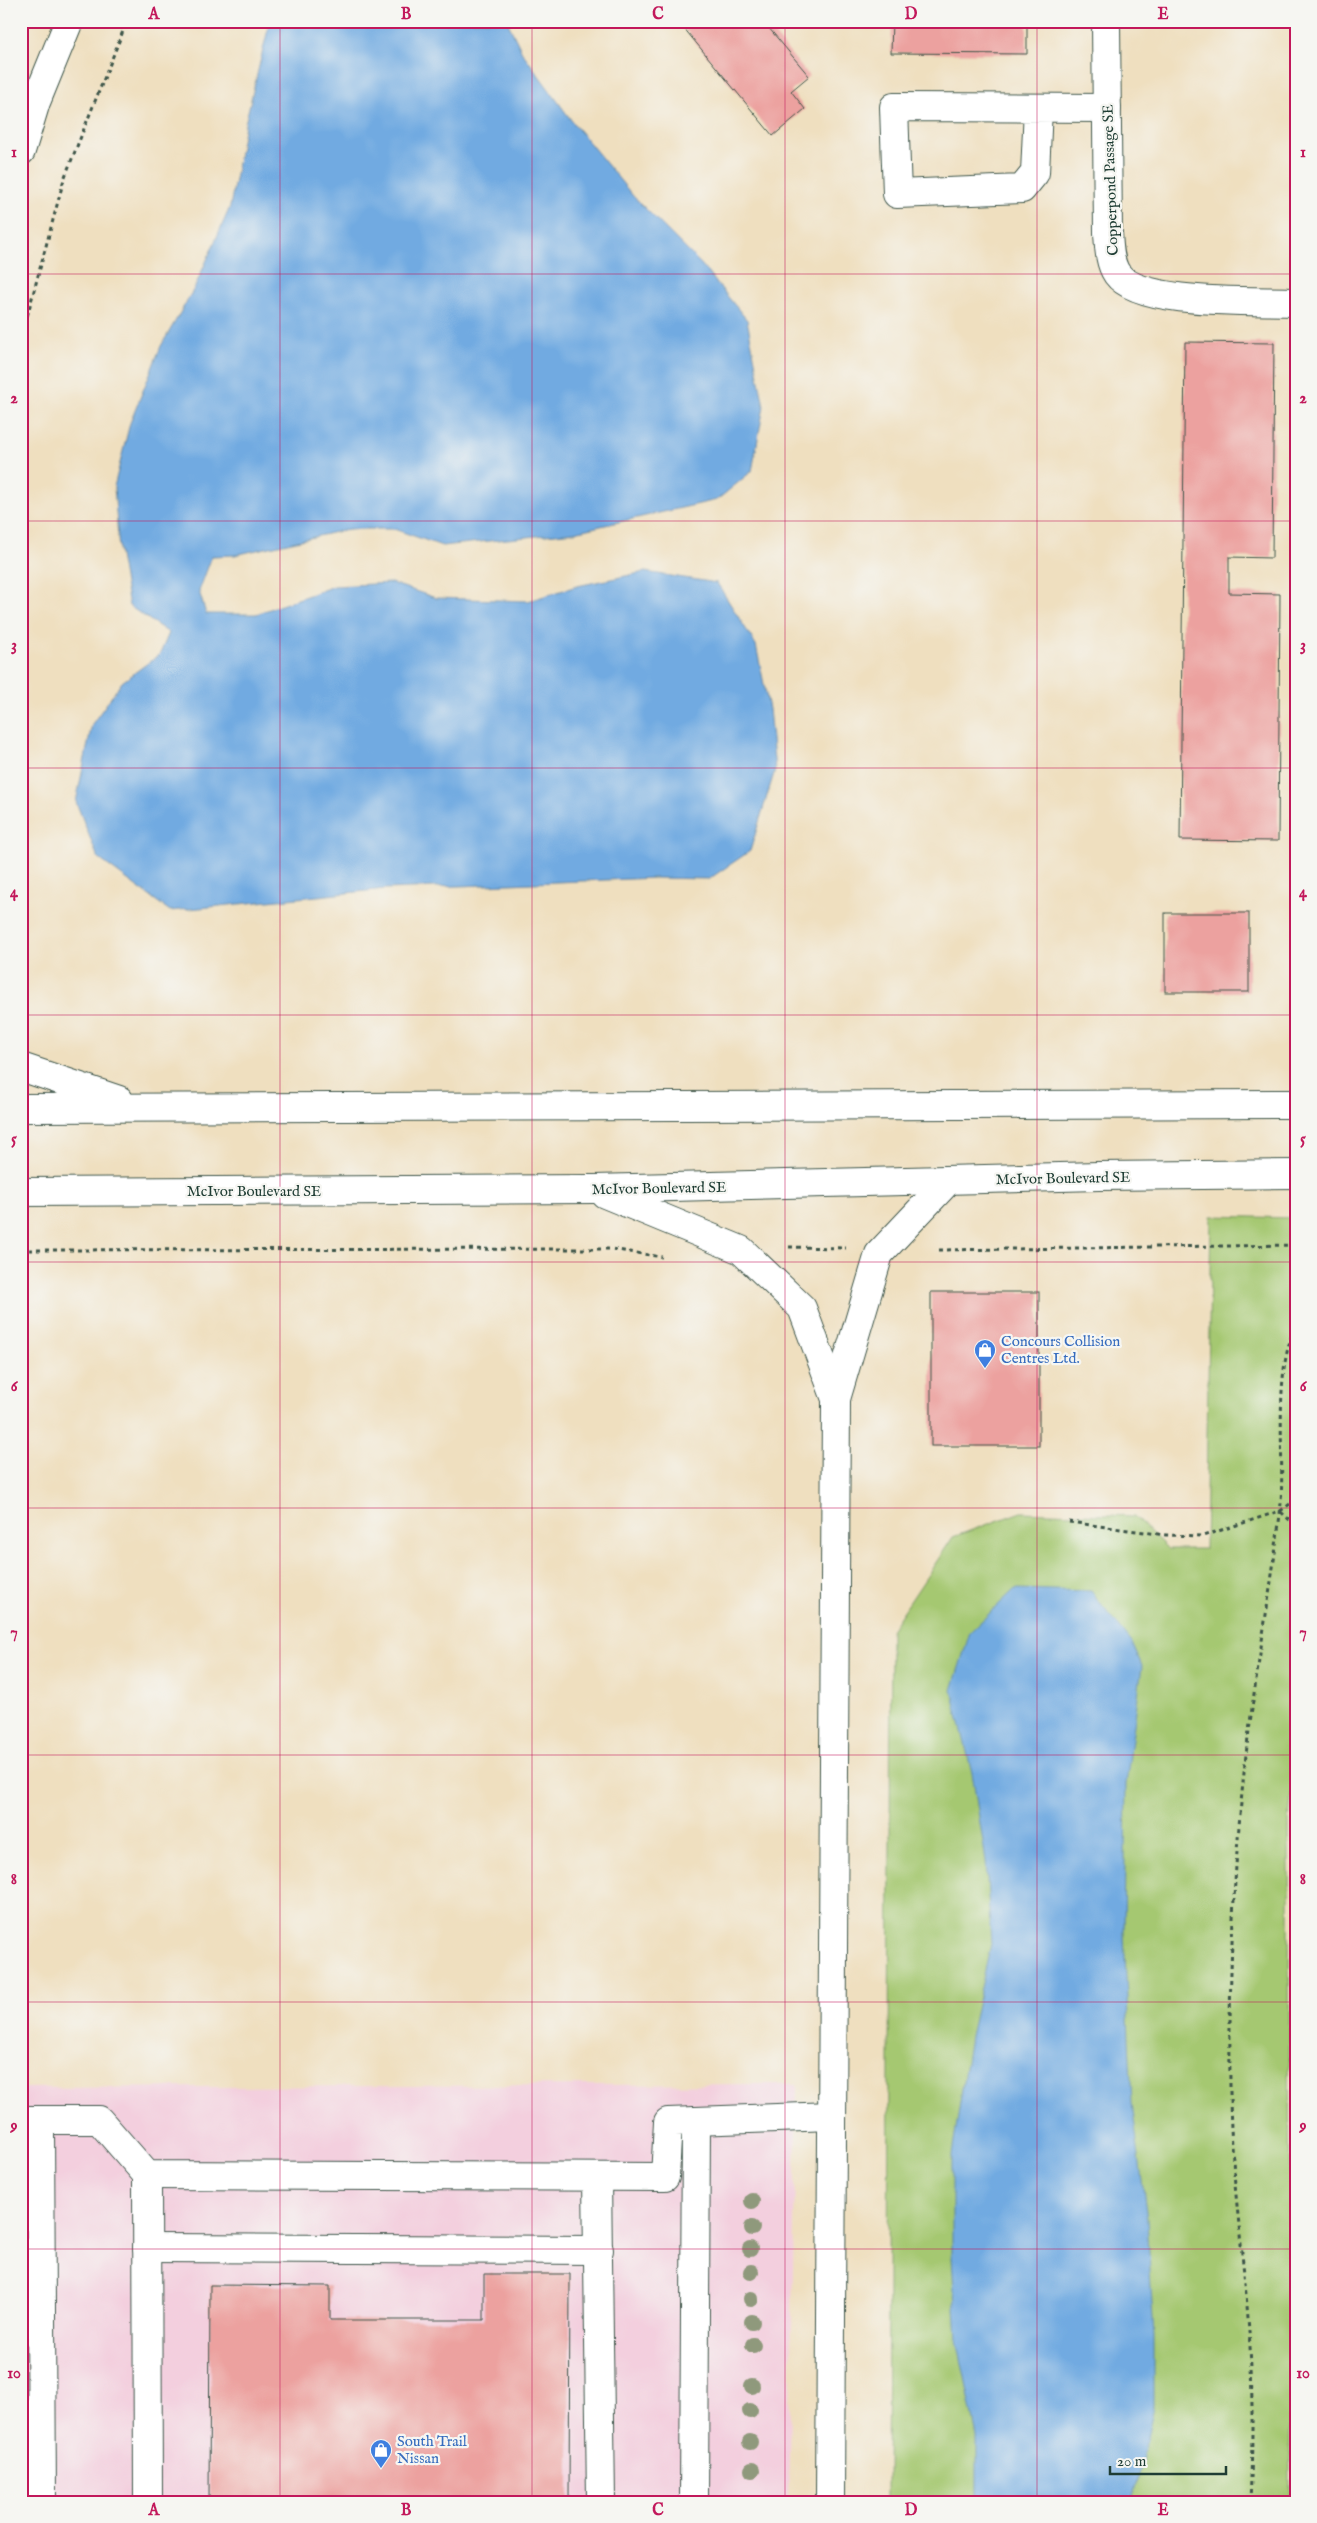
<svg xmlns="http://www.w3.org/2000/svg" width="1317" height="2523" viewBox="0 0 1317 2523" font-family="'IM FELL English',serif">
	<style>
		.built { fill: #f3cfde }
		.green { fill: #a5c871; stroke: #628252 }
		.water { fill: #71aae1; stroke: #48748a }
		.building { fill: #eca19f }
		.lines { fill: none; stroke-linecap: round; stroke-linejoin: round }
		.minor-casing { stroke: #3e5549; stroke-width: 30 }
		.major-casing { stroke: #3e5549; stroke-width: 30 }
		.path { stroke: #3e5549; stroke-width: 3; stroke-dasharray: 4 4; stroke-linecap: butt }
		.minor { stroke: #fff; stroke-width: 28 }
		.major { stroke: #fff; stroke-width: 28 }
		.tree { fill: #8f997b }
		.grid { fill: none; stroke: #c2185b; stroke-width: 1; stroke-opacity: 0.55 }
		.labels { text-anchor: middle; stroke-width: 4.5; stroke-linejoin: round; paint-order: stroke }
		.street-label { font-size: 15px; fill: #1f3d34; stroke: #f6f6f2 }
		.shop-label { font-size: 15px; fill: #366cbe; stroke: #f6f6f2; text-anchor: start }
		.neatline { fill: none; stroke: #c2185b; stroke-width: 2 }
		.grid-label { font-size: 16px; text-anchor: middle; font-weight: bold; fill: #c2185b }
	</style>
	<rect width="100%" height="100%" fill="#f6f6f2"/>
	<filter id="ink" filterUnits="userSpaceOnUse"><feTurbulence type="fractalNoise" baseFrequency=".02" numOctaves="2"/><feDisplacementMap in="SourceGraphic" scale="10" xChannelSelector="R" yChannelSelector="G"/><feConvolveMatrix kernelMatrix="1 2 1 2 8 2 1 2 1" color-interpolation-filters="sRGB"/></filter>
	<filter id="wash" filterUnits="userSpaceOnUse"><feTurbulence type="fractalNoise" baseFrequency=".0096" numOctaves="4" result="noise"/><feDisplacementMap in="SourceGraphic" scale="20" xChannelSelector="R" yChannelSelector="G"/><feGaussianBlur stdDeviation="1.12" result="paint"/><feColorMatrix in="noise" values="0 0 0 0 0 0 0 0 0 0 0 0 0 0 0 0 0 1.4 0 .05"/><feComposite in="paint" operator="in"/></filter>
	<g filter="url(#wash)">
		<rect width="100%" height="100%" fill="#efdfbf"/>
		<!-- built -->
		<polygon class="built" points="797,2084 788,2502 21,2502 21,2088"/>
		<!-- green -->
		<polygon class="green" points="1211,1216 1296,1218 1296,1741 1289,1821 1290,2502 887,2502 891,1630 953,1537 1021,1512 1134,1516 1168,1549 1205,1549"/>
		<!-- water -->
		<g class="water">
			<polygon points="270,21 507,21 522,52 574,124 633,196 701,264 747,320 764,406 752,471 717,500 574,532 442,546 394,529 349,529 235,555 212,556 199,591 206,614 256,614 334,586 391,583 436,598 528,601 577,586 645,572 717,583 756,645 769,709 775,770 750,851 709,879 655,878 386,889 170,911 98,858 76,802 92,724 122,682 160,654 169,633 129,606 119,550 114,487 130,423 161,346 195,287 230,207 245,124"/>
			<polygon points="1015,1589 1091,1591 1132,1643 1142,1666 1126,1784 1124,1934 1132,2103 1147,2219 1154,2337 1154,2406 1133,2502 977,2502 977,2437 957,2339 952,2257 952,2155 970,2036 991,1944 986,1861 972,1773 952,1690 970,1632"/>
		</g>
		<g id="blocks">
			<!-- building -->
			<g class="building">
				<polygon points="678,21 763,21 809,76 791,91 805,109 773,136"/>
				<polygon points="892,21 1027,21 1027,54 891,53"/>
				<polygon points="1185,342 1274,343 1272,558 1229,557 1229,593 1280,594 1278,841 1180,840"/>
				<rect x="1165" y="913" width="84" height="79"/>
				<rect x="931" y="1292" width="108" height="154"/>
				<polygon points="484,2274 570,2274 569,2502 209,2502 210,2285 330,2286 330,2320 484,2320"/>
			</g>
		</g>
	</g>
	<g filter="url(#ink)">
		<use href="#blocks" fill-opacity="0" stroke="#3e5549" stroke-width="1"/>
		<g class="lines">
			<!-- minor casing -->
			<g class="minor-casing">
				<g id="minor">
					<path d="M1106,21l2,212c1,13 1,29 9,41 23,32 140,26 179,28"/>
					<polyline points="1038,108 1035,173 1022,189 897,194 894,107 1107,108"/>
					<polyline points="21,2120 99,2120 147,2175 665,2177 668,2122 832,2116"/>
					<polyline points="40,2122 42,2502"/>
					<polyline points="147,2175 148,2502"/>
					<polyline points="597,2177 601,2502"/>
					<polyline points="147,2248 599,2250"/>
					<polyline points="694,2502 696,2121"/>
					<polyline points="830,2502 836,1399"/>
				</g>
			</g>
			<!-- major casing -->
			<g class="major-casing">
				<g id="major">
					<polyline points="21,151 36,102 69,21"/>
					<polyline points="21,1067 119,1100"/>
					<polyline points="21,1108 1296,1104"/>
					<polyline points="21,1192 594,1189 1099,1176 1296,1174"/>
					<polyline points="605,1194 741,1250 802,1308 836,1399"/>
					<polyline points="836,1399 879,1254 948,1181"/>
				</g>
			</g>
			<!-- path -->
			<g class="path">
				<polyline points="21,339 64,179 127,21"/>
				<polyline points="789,1247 846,1248"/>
				<polyline points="21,1250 611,1249 662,1257"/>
				<polyline points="939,1250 1296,1245"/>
				<polyline points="1281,1512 1296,1526"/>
				<polyline points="1069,1522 1166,1535 1203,1536 1280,1511 1296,1500"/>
				<path d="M1250,2502c3,-62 3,-123 -2,-184 -6,-77 -18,-153 -18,-231 -1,-105 3,-210 14,-314 9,-87 26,-173 36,-259 6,-55 -8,-140 16,-188"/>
			</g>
			<!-- minor -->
			<use href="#minor" class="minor"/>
			<!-- major -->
			<use href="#major" class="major"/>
		</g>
		<!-- trees -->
		<g class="tree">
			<circle cx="752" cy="2201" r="8"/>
			<circle cx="752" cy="2228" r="8"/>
			<circle cx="750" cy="2249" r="8"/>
			<circle cx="751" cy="2272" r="8"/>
			<circle cx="751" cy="2299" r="8"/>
			<circle cx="752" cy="2322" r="8"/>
			<circle cx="753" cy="2345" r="8"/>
			<circle cx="752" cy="2386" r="8"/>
			<circle cx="750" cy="2411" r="8"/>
			<circle cx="750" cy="2442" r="8"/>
			<circle cx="752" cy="2470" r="8"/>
		</g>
	</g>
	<!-- grid -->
	<path class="grid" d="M280,21v2481M532,21v2481M785,21v2481M1037,21v2481M21,274h1275M21,521h1275M21,768h1275M21,1015h1275M21,1262h1275M21,1508h1275M21,1755h1275M21,2002h1275M21,2249h1275"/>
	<!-- icons -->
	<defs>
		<g id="shop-pin" transform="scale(1.125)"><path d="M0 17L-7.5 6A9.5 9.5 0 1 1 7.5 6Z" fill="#3f7fe0" stroke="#f6f6f2"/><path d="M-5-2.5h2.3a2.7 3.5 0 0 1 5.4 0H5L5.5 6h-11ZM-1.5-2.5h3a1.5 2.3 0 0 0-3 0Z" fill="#fff"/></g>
	</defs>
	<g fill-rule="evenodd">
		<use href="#shop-pin" x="985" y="1350"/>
		<use href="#shop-pin" x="381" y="2450"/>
	</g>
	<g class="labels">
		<!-- street labels -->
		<g class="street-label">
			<text transform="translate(1110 180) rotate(-92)" y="5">Copperpond Passage SE</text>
			<text transform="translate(1063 1178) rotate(-1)" y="5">McIvor Boulevard SE</text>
			<text transform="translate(659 1188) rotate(-1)" y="5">McIvor Boulevard SE</text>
			<text x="254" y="1196">McIvor Boulevard SE</text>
		</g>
		<!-- shop labels -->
		<g class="shop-label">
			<text x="1001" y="1346">Concours Collision<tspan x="1001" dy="17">Centres Ltd.</tspan></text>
			<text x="397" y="2446">South Trail<tspan x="397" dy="17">Nissan</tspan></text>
		</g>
	</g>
	<!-- margin -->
	<rect width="1317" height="2523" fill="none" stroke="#f6f6f2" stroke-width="55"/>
	<!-- scale -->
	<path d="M1110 2466v8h116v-8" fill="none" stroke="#1f3d34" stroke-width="2.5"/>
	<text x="1117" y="2466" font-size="15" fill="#1f3d34" stroke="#f6f6f2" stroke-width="4" paint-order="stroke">20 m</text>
	<rect x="28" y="28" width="1262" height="2468" class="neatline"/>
	<g class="grid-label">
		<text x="154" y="19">A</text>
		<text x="406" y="19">B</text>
		<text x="658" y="19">C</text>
		<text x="911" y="19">D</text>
		<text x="1163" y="19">E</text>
		<text x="14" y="157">1</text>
		<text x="1303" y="157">1</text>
		<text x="14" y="403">2</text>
		<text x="1303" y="403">2</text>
		<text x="14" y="650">3</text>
		<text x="1303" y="650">3</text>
		<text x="14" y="897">4</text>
		<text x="1303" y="897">4</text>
		<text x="14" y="1144">5</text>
		<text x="1303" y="1144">5</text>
		<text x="14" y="1391">6</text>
		<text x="1303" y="1391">6</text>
		<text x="14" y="1637">7</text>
		<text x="1303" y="1637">7</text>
		<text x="14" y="1884">8</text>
		<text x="1303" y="1884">8</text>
		<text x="14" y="2131">9</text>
		<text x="1303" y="2131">9</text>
		<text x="14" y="2378">10</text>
		<text x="1303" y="2378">10</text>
		<text x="154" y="2515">A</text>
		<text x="406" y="2515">B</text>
		<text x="658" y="2515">C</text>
		<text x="911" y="2515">D</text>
		<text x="1163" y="2515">E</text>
	</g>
</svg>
